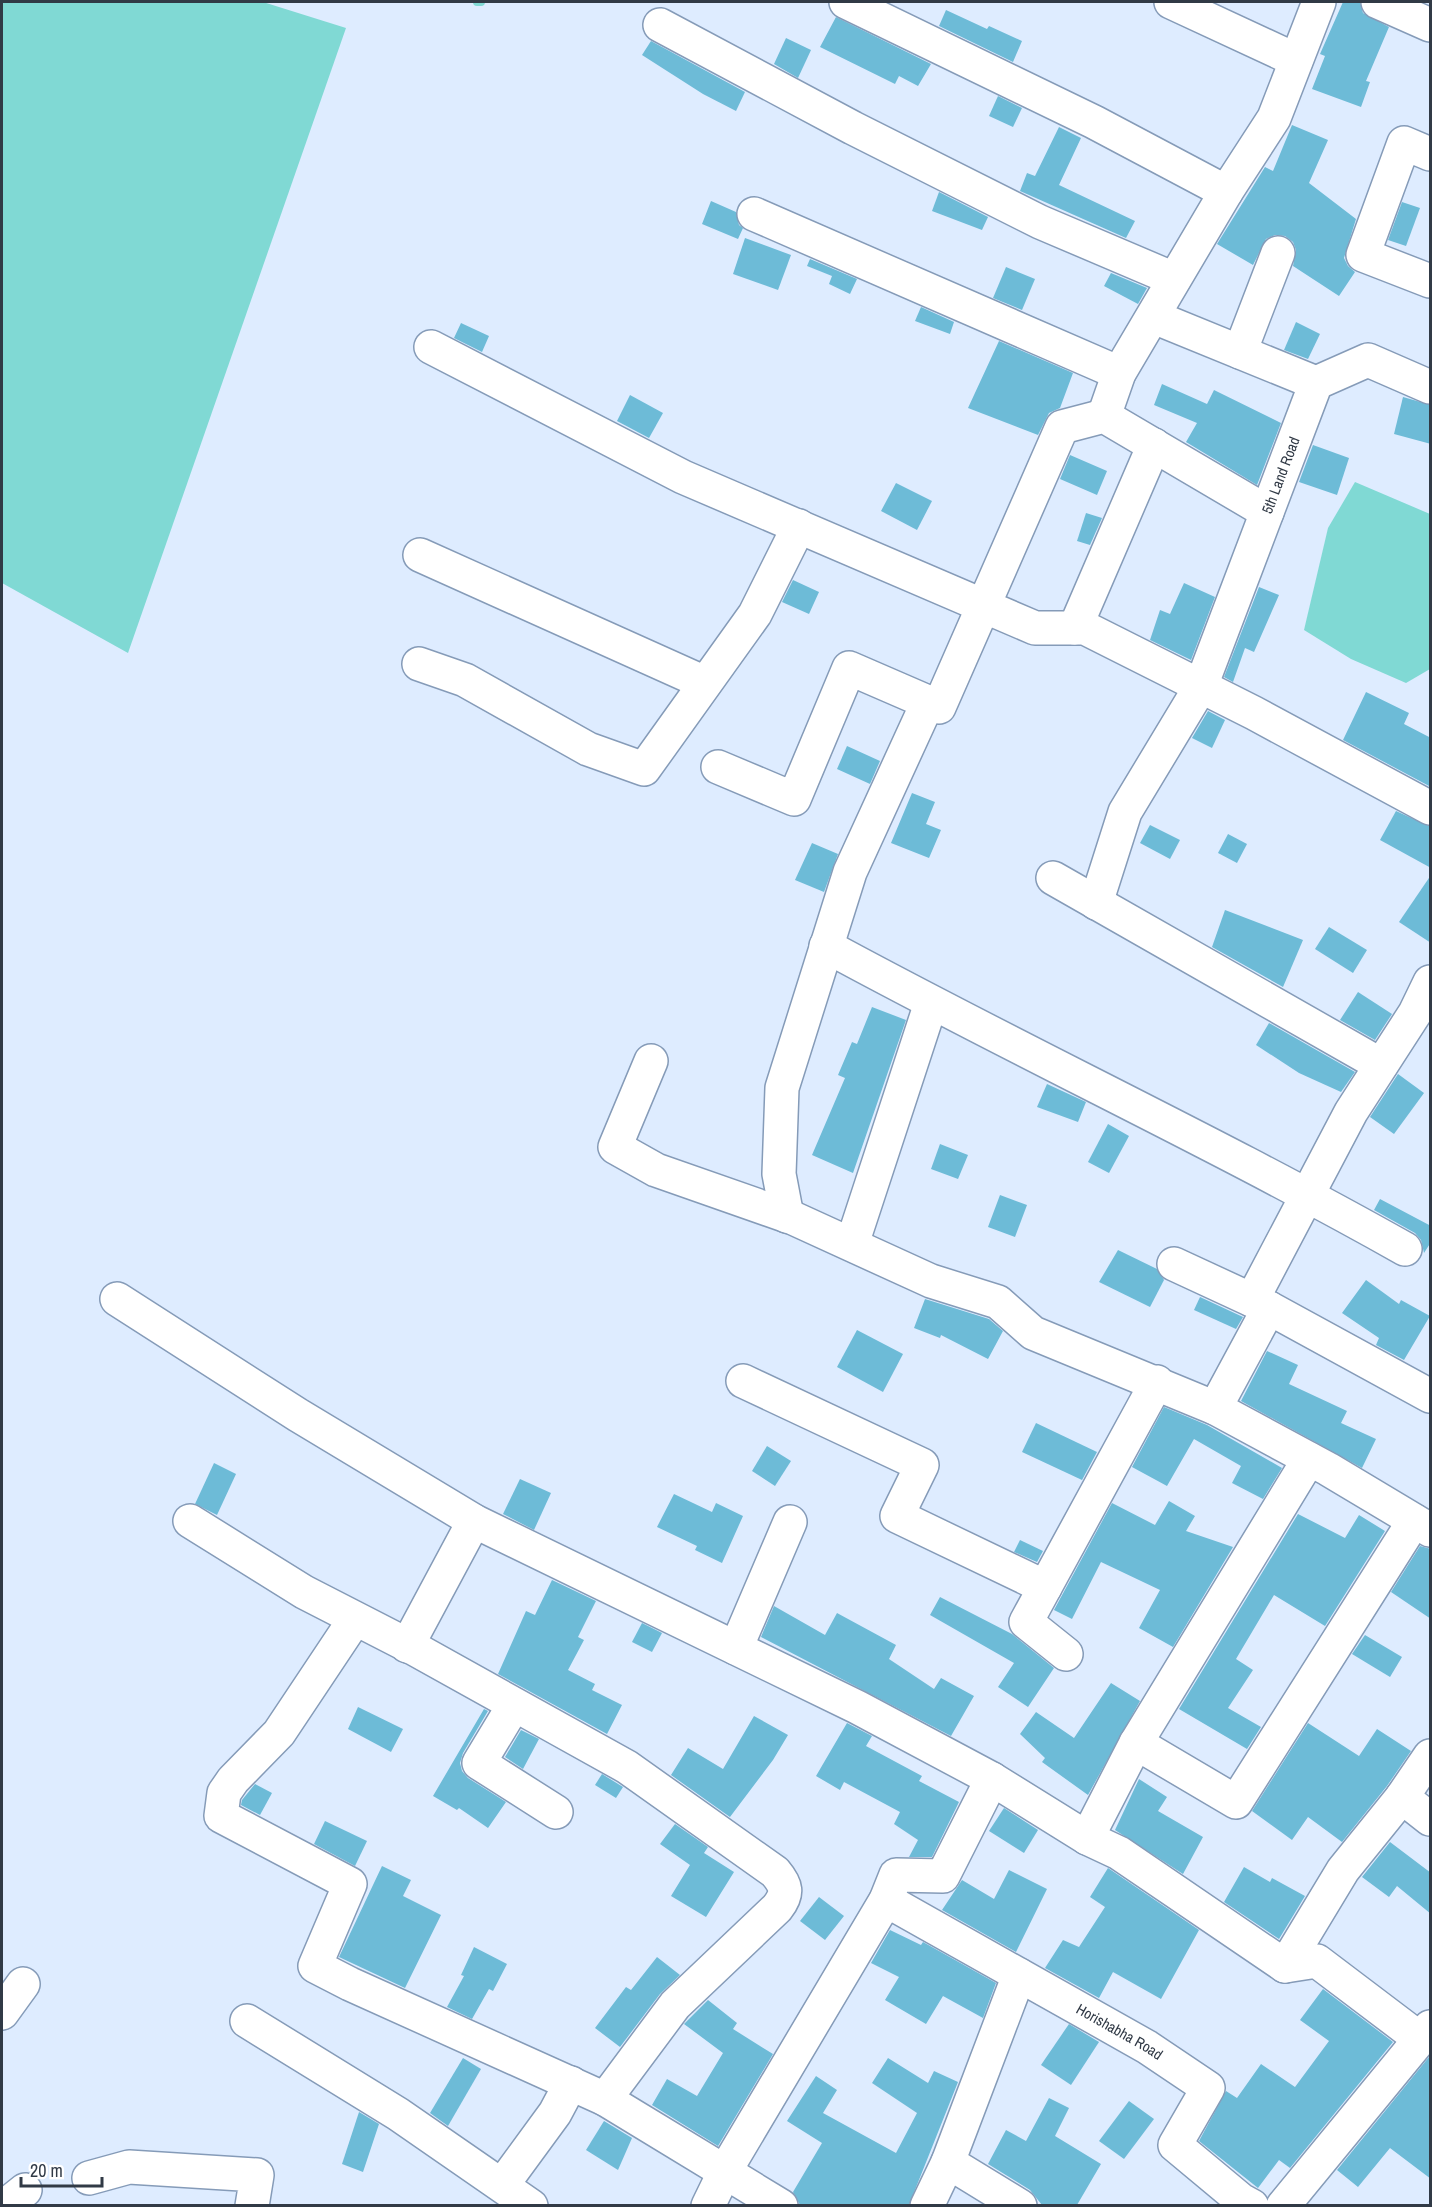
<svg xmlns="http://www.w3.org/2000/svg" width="1432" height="2207" viewBox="0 0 1432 2207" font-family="'Archivo Narrow',sans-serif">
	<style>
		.water { fill: #80d9d4 }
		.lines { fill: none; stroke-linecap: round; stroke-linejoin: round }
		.stream { stroke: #80d9d4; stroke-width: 8 }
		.building { fill: #6dbbd7 }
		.minor-casing { stroke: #859bb8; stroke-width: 36 }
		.minor { stroke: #fff; stroke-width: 33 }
		.labels { text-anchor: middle; stroke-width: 6; stroke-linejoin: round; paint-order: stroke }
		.street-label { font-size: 15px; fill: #313a46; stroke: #fff }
	</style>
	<rect width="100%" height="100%" fill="#deecff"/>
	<!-- water -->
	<g class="water">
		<polygon points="2,2 263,2 346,28 128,653 2,583"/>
		<polygon points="1355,482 1430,514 1430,669 1406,683 1351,659 1304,630 1328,528"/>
	</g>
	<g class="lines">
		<!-- stream -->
		<polyline class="stream" points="477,2 481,2"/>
	</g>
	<!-- building -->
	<g class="building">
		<polygon points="1343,2 1360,2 1363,13 1389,27 1366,81 1370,82 1361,107 1312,89 1325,56 1320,54"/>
		<polygon points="946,10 987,29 989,26 1022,41 1013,62 939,26"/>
		<polygon points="836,17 931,64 918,86 899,76 895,84 820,47"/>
		<polygon points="786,38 811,50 798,78 774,64"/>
		<polygon points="651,41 745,92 736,111 703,94 642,55"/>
		<polygon points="998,96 1022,108 1013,127 989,116"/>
		<polygon points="1292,125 1328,140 1309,183 1356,219 1344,258 1348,266 1355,272 1339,296 1293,266 1296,250 1293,242 1285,236 1275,235 1266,239 1253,265 1217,244 1265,167 1273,171"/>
		<polygon points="1059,127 1081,138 1059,185 1135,221 1126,238 1020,191 1027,173 1035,176"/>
		<polygon points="939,192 988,217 982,230 932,211"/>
		<polygon points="711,201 736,212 739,225 743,228 738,239 702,224"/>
		<polygon points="1402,202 1420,208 1406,246 1388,240"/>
		<polygon points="745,238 791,255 778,290 733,274"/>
		<polygon points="810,259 857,279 850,294 829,284 832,276 807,266"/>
		<polygon points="1006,267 1035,279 1022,310 993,298"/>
		<polygon points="1111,273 1147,288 1138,304 1104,286"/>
		<polygon points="921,307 954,322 950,334 915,321"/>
		<polygon points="1296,322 1320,334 1308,359 1284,350"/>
		<polygon points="461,323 489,336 482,352 454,338"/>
		<polygon points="999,341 1073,373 1060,408 1049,413 1038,435 968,408"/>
		<polygon points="1162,384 1207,404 1214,390 1281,423 1257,485 1186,442 1197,423 1154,405"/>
		<polygon points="630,395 663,413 649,438 617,421"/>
		<polygon points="1403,397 1431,405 1431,444 1394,434"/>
		<polygon points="1313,445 1349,458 1337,495 1299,482"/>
		<polygon points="1070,455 1107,471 1097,495 1060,479"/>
		<polygon points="896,483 932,501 917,530 881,511"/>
		<polygon points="1086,513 1102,518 1090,545 1077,541"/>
		<polygon points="793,580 819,592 809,614 782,602"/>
		<polygon points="1184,583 1215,597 1191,660 1150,640 1160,610 1170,614"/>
		<polygon points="1259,587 1279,595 1254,652 1245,648 1233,682 1224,677"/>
		<polygon points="1366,692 1409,713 1404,724 1431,738 1431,787 1343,740"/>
		<polygon points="1208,711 1225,720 1212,748 1192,738"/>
		<polygon points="847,746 880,761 870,784 837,769"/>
		<polygon points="912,793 935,802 926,824 941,830 929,858 891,843"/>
		<polygon points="1396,811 1431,827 1431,868 1380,840"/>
		<polygon points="1150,825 1180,840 1170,859 1140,843"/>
		<polygon points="1228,834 1247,844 1237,863 1218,853"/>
		<polygon points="812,843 838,854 824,892 795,880"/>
		<polygon points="1431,875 1431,943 1399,922"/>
		<polygon points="1225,910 1303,940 1283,987 1212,947"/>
		<polygon points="1329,927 1367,950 1353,973 1315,949"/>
		<polygon points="1358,992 1392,1014 1375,1040 1340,1020"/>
		<polygon points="872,1007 906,1020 853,1173 812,1155 845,1078 838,1075 852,1042 857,1044"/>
		<polygon points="1269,1023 1355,1072 1341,1092 1299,1073 1256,1045"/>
		<polygon points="1398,1074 1424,1093 1394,1134 1370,1117"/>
		<polygon points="1047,1084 1086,1102 1078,1122 1037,1107"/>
		<polygon points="1108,1124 1129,1136 1109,1173 1088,1162"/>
		<polygon points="940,1144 968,1155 958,1179 931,1169"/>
		<polygon points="1000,1195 1027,1205 1015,1237 988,1227"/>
		<polygon points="1380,1199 1431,1226 1431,1242 1424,1253 1421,1240 1415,1233 1374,1210"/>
		<polygon points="1118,1250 1157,1269 1164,1280 1150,1307 1099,1282"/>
		<polygon points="1366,1280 1399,1304 1401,1300 1430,1316 1404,1360 1376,1345 1379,1338 1342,1313"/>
		<polygon points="1200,1297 1243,1317 1236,1329 1194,1310"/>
		<polygon points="925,1299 989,1319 1003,1331 988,1359 941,1335 940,1338 914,1328"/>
		<polygon points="857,1330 903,1354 883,1392 837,1367"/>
		<polygon points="1267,1351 1298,1365 1289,1384 1347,1411 1341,1423 1376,1439 1362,1468 1241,1401"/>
		<polygon points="1164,1407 1207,1425 1282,1468 1263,1499 1232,1483 1241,1466 1194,1439 1167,1486 1132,1467"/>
		<polygon points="1036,1423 1097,1452 1082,1480 1022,1452"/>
		<polygon points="767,1446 791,1461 775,1486 752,1471"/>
		<polygon points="214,1463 236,1474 217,1515 195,1504"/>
		<polygon points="520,1479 551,1493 534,1530 503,1514"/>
		<polygon points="674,1494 712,1512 716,1503 743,1516 722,1563 695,1550 697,1546 657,1527"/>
		<polygon points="1169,1501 1195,1516 1186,1531 1233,1547 1173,1647 1139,1628 1160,1590 1101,1562 1072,1619 1054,1610 1112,1503 1155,1525"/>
		<polygon points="1298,1514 1345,1538 1359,1515 1385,1531 1325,1626 1274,1595 1236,1659 1253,1670 1228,1708 1261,1727 1247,1749 1179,1709"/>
		<polygon points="1020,1540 1043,1551 1037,1562 1014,1552"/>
		<polygon points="1420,1546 1431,1549 1431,1619 1391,1592"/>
		<polygon points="552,1580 596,1601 578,1637 584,1640 568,1670 595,1684 592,1690 622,1705 607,1734 498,1674 526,1611 535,1615"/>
		<polygon points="940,1597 1012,1634 1054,1668 1028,1707 998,1687 1014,1663 930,1615"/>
		<polygon points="774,1606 825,1635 837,1613 896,1645 889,1659 934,1689 941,1678 974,1696 951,1736 761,1637"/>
		<polygon points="642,1623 662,1633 652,1652 632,1642"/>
		<polygon points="1365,1635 1402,1657 1390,1677 1352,1654"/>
		<polygon points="1111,1683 1140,1701 1088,1795 1042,1762 1045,1758 1020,1734 1036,1712 1074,1738"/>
		<polygon points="358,1707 403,1729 391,1752 348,1729"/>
		<polygon points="484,1709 488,1711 463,1753 460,1763 462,1771 468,1778 506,1802 488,1828 459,1808 457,1810 433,1796"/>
		<polygon points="754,1716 788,1735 773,1760 730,1817 671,1775 688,1748 723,1769"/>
		<polygon points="847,1723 872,1736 866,1746 922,1776 919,1781 959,1802 932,1857 909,1857 918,1840 894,1824 900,1812 844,1782 840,1790 816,1776"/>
		<polygon points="1308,1723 1359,1756 1377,1729 1411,1751 1387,1786 1342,1842 1308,1817 1292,1840 1252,1811"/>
		<polygon points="521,1730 539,1739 523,1769 505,1757"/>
		<polygon points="602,1774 623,1787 616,1798 595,1785"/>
		<polygon points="1139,1779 1167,1797 1158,1811 1203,1837 1183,1874 1115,1830"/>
		<polygon points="255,1784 272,1793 260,1815 241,1805 242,1800"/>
		<polygon points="1004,1808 1038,1830 1024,1853 989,1831"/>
		<polygon points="325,1821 367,1841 355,1866 314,1844"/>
		<polygon points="675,1824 708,1847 704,1853 734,1872 706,1917 671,1896 690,1865 660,1844"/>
		<polygon points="1390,1842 1431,1873 1431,1914 1397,1886 1389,1897 1362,1877"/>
		<polygon points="382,1866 411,1880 403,1896 441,1915 405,1988 339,1957"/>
		<polygon points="1244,1867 1270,1882 1272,1878 1305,1896 1279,1939 1224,1902"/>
		<polygon points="1108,1868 1199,1930 1161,1999 1113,1972 1099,1998 1045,1968 1063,1940 1079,1947 1105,1907 1090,1897"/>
		<polygon points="1009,1870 1047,1889 1016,1952 942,1910 962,1880 994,1899"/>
		<polygon points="819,1897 844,1916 825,1940 800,1921"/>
		<polygon points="890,1930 921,1945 923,1942 996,1983 983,2018 943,1996 926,2024 885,2000 899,1977 871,1963"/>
		<polygon points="474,1947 507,1964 493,1991 489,1989 472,2019 447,2007 464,1976 461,1975"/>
		<polygon points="657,1957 680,1975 660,1994 620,2047 595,2028 626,1987 631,1990"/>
		<polygon points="1323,1989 1393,2042 1290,2168 1279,2160 1258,2188 1199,2141 1226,2091 1237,2098 1261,2064 1295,2087 1329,2041 1300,2020"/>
		<polygon points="708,2000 737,2023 733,2029 773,2054 718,2146 652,2105 667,2079 697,2096 723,2053 684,2024"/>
		<polygon points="1069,2024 1099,2042 1071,2085 1041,2065"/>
		<polygon points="1429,2057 1431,2179 1390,2148 1358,2187 1337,2170"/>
		<polygon points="463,2058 481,2069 448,2126 430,2113"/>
		<polygon points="888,2058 928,2083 934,2071 958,2082 909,2205 800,2205 793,2192 822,2143 787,2121 816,2076 837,2090 823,2113 896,2153 917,2113 872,2083"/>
		<polygon points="1049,2098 1069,2108 1055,2136 1101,2164 1077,2205 1042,2205 1030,2190 988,2164 1006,2130 1026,2141"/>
		<polygon points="1129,2101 1154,2119 1124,2159 1099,2141"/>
		<polygon points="359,2112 379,2124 363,2172 342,2164"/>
		<polygon points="604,2121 632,2138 618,2170 586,2150"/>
	</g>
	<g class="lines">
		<!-- minor casing -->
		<g class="minor-casing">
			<g id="minor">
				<polyline points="846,2 1094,122 1226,192"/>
				<polyline points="1171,2 1296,60"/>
				<polyline points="1378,2 1430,25"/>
				<polyline points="660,25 853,128 1040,222 1174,279"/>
				<polyline points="1430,154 1404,143 1363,255 1430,281"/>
				<polyline points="754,214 1119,373"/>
				<polyline points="1154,317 1316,383"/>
				<polyline points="431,347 683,477 1035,628 1085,628 1254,713 1430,808"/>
				<polyline points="1240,352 1278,253"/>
				<polyline points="1104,416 1119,373 1226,192 1274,118 1319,2"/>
				<polyline points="420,555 705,683"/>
				<polyline points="1075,628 1154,445"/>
				<polyline points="419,664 465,680 588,749 644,769 755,614 799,526"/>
				<polyline points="718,767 794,799 849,668 939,707 1062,427 1104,416 1267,512"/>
				<polyline points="1053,878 1381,1065"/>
				<path id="s1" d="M1096,903l29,-91 76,-126 115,-303 52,-23 62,27"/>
				<path d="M826,946c191,104 389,196 579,303"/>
				<polyline points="651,1061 615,1147 656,1170 793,1218 931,1281 998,1302 1033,1333 1215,1408 1328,1469 1430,1530"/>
				<polyline points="787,1216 779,1174 782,1088 850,872 928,702"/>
				<polyline points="852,1244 931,1003"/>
				<polyline points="1174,1264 1269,1308 1430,1396"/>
				<polyline points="117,1299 298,1415 474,1521 857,1707 992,1779 943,1876 896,1875 886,1900 725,2171 708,2206"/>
				<polyline points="1252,1300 1351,1112 1415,1013 1430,982"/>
				<polyline points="743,1381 922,1465 897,1516 1045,1587"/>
				<polyline points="1215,1408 1269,1308"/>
				<path d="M190,1521l114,71 111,57 212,118 148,105c11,13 14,21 2,36l-102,97 -70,94"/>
				<polyline points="355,1619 279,1733 233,1780 224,1793 221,1816 350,1884 315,1966 350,1984 605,2099 781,2206"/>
				<polyline points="407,1646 474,1521"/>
				<polyline points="736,1648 790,1522"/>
				<polyline points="1066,1654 1026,1622 1157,1382"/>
				<polyline points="514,1705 479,1763 556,1812"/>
				<polyline points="1136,1743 1236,1802 1414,1521"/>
				<polyline points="1430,1756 1402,1797 1430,1819"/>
				<polyline points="992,1779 1087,1838 1119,1853 1285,1966 1317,1961 1420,2039"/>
				<polyline points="1087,1838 1136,1743 1309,1459"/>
				<path id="s2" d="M886,1900l261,147 61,41 -33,57 66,55 11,6"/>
				<polyline points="1285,1966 1343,1870 1402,1797"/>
				<polyline points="2,2013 23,1984"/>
				<polyline points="247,2021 398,2114 531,2206"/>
				<polyline points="948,2162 1020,2206"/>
				<polyline points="89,2178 129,2167 257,2175 252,2206"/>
				<polyline points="503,2184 555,2113 571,2083"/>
				<polyline points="5,2206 25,2190"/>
				<polyline points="927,2206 948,2162 1019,1975"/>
				<polyline points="1283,2206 1430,2027"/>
			</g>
		</g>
		<!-- minor -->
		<use href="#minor" class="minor"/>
	</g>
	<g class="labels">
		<!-- street labels -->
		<g class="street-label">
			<text dy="5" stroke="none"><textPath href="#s1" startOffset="468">5th Land Road</textPath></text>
			<text dy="5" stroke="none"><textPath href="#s2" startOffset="268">Horishabha Road</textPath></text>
		</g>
	</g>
	<!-- border -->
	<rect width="1432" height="2207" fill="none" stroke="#313a46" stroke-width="6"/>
	<!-- scale -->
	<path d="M21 2177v9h81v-9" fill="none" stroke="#313a46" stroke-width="3"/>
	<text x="30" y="2177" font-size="18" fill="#313a46" stroke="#ffffff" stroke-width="4.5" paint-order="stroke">20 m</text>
</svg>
